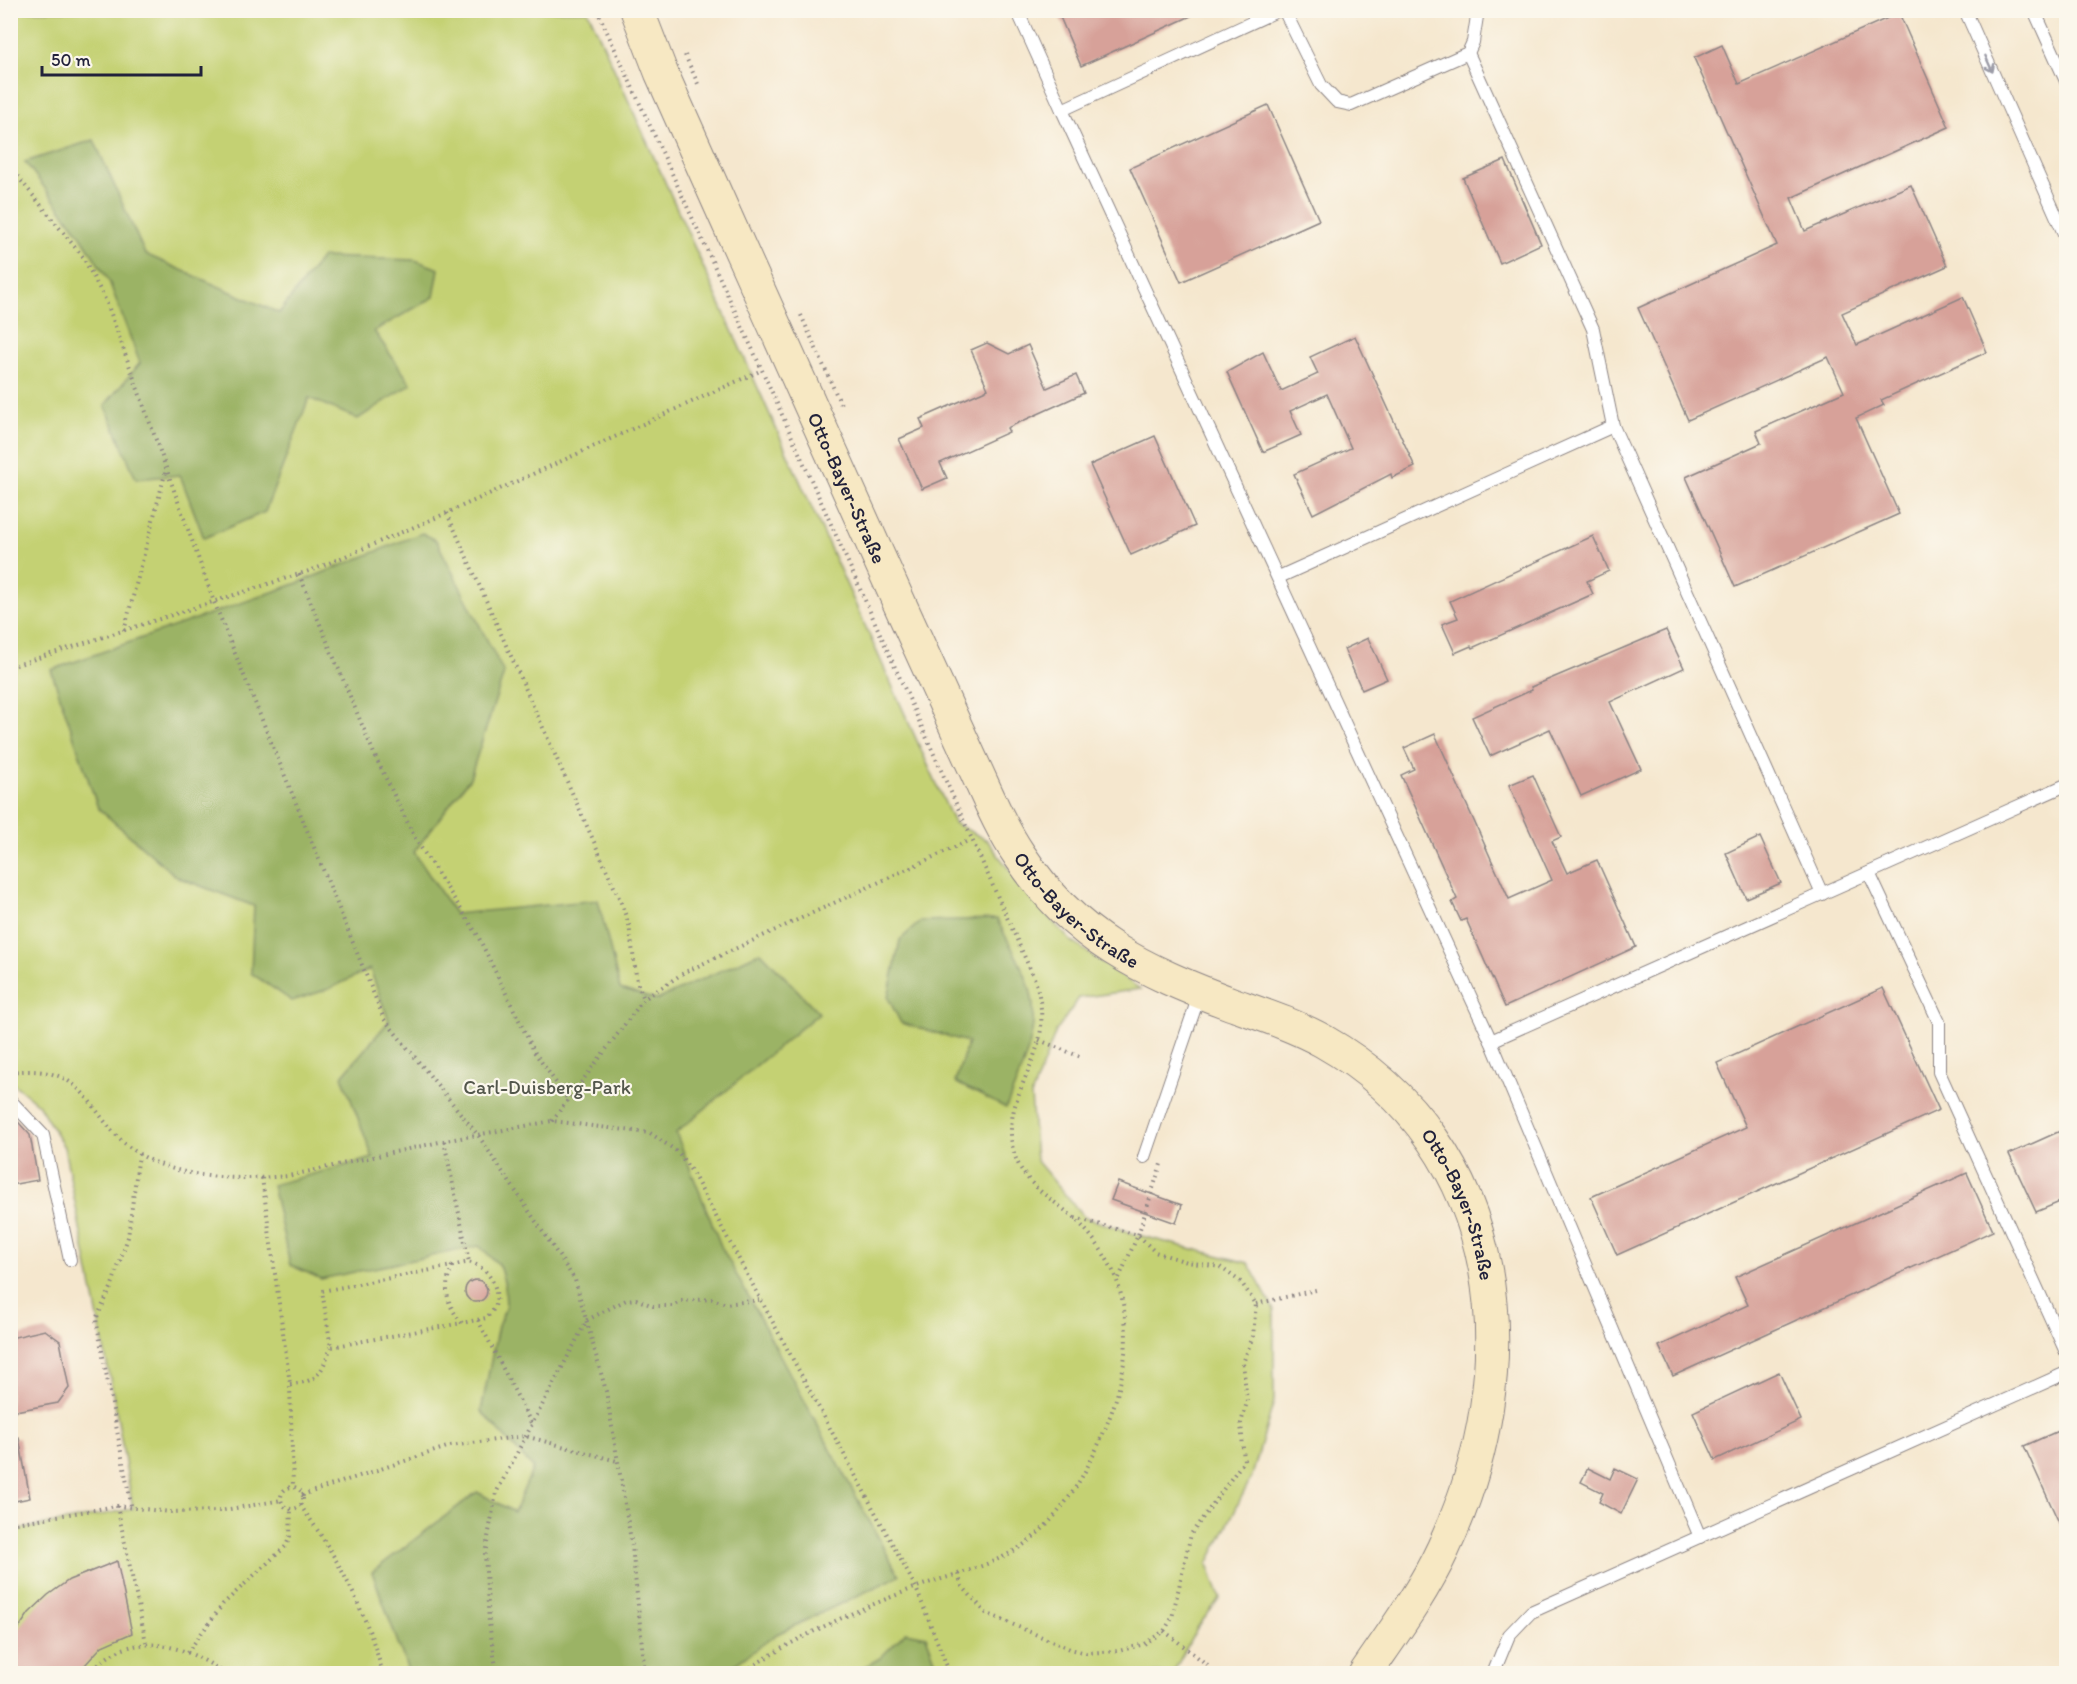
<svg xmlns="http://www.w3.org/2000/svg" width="2077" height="1684" viewBox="0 0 2077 1684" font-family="Itim,sans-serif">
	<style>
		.green { fill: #c4d173; stroke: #737a57; stroke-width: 1.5 }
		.forest { fill: #9bb365; stroke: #5e6a50; stroke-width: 1.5 }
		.building { fill: #d7a199 }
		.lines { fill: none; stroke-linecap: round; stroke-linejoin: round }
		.lane-casing { stroke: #8c8484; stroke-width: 14 }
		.secondary-casing { stroke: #8c8484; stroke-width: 35 }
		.path { stroke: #8c8484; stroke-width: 4; stroke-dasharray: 1.5 4.5; stroke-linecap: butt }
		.lane { stroke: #fff; stroke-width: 12 }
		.secondary { stroke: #f7e8c3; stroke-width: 33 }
		.oneway { stroke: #9c9ca7 }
		.labels { text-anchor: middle; stroke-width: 4.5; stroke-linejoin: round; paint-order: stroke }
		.street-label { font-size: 20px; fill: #22223b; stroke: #fbf7ec }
		.park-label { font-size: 20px; fill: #53574c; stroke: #fbf7ec }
	</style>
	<rect width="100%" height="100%" fill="#fbf7ec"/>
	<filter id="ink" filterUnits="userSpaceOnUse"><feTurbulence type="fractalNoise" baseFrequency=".0167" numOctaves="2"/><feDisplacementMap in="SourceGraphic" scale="12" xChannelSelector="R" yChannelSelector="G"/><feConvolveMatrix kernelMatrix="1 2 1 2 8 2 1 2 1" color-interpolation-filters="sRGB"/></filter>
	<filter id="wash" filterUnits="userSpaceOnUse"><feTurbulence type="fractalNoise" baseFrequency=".008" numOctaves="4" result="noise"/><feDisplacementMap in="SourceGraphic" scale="24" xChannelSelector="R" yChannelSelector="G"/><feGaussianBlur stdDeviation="1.35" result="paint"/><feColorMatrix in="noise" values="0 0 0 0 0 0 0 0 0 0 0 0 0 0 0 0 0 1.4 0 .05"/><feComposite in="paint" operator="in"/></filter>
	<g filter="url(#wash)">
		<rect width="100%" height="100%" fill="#f5e7ce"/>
		<!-- green -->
		<polygon class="green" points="11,11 588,11 954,823 987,840 1029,896 1070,940 1140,989 1079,998 1056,1031 1031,1096 1036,1160 1084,1217 1138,1235 1248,1263 1274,1310 1274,1401 1252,1476 1208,1564 1220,1598 1197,1628 1173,1673 11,1674 11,1531 133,1509 116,1409 64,1147 38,1104 11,1082"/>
		<!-- forest -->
		<g class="forest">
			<polygon points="94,140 145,254 279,313 322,257 415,260 439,269 434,297 374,331 411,384 358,419 309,398 265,512 204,538 180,475 136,479 105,405 140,363 109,281 79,233 25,162"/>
			<polygon points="422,533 436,540 504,673 470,778 414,852 455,914 598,900 620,989 657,1000 761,952 819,1013 676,1133 721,1246 899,1576 777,1634 723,1673 409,1673 372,1572 477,1492 514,1512 533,1468 481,1411 498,1326 506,1307 505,1285 499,1265 479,1246 321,1279 290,1265 272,1185 373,1158 342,1076 389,1021 370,969 329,989 292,1001 251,973 254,906 177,877 98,808 51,670 295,584"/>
			<path d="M997,919c10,22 25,44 32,67 14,43 -8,83 -23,122l-51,-26 13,-40 -67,-19 -13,-25 12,-58 21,-19z"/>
			<polygon points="906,1632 926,1636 940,1673 854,1673 880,1658"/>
		</g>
		<g id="blocks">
			<!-- building -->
			<g class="building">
				<polygon points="1057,10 1204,10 1081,66"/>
				<polygon points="1899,13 1949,127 1791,198 1805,231 1911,185 1947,266 1842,313 1857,345 1963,297 1987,352 1881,400 1884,405 1856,418 1899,514 1735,587 1686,477 1761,443 1756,431 1844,392 1828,357 1688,420 1638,308 1777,245 1694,58 1722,45 1739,84"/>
				<polygon points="1268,105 1319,220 1181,282 1130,168"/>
				<polygon points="1505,160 1541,244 1500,263 1463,178"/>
				<polygon points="1355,336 1415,467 1392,478 1391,474 1313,514 1294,474 1351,448 1327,394 1290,411 1301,435 1263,452 1227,372 1263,352 1281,391 1318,374 1310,357"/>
				<polygon points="987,343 1009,354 1028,345 1047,388 1076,375 1084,393 1007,428 1009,432 940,463 947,478 922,489 899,439 924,428 920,419 988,389 971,350"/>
				<polygon points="1155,436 1195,526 1131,555 1090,465"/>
				<polygon points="1593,536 1609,571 1587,581 1593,594 1472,648 1471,646 1455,653 1442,624 1458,618 1450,601"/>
				<polygon points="1666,630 1684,668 1610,702 1641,769 1581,796 1550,729 1490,756 1472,717 1532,690 1531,687"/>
				<polygon points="1368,638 1387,679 1362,690 1344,649"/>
				<polygon points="1435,734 1509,899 1552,880 1509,785 1533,775 1561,837 1552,841 1567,873 1597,860 1636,947 1505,1007 1466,919 1461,921 1452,902 1457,899 1401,775 1414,769 1404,748"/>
				<polygon points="1760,837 1781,883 1746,898 1726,853"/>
				<polygon points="1883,988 1939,1110 1617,1255 1591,1197 1746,1127 1717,1063"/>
				<polygon points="10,1113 30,1135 38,1180 10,1185"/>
				<polygon points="2067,1128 2067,1199 2036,1212 2009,1154"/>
				<polygon points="1967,1173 1993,1231 1673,1376 1659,1346 1748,1305 1735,1277"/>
				<polygon points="1118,1182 1182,1205 1176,1223 1111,1200"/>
				<circle cx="476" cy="1291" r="11"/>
				<polygon points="45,1330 60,1341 69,1388 58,1403 10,1412 10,1338"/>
				<polygon points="1779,1372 1801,1420 1715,1460 1693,1412"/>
				<polygon points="2067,1427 2067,1540 2024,1446"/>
				<polygon points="19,1438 30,1498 10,1502 10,1439"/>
				<polygon points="1588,1468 1610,1479 1615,1468 1638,1479 1621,1514 1599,1502 1603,1493 1581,1482"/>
				<polygon points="117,1561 132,1633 102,1646 77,1674 10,1674 10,1641 29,1613 48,1595 69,1580"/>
			</g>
		</g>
	</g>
	<g filter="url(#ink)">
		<use href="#blocks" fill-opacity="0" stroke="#8c8484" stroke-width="1.5"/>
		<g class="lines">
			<!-- lane casing -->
			<g class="lane-casing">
				<g id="lane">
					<polyline points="1017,10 1062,110 1279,10"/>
					<polyline points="1284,10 1321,85 1337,102 1351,105 1468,53 1473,42 1478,10"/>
					<polyline points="1965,10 2066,238"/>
					<polyline points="2034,10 2066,81"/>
					<polyline points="1468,53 1593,329 1613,426 1822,894"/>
					<polyline points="1062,110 1491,1041 1700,1537"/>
					<polyline points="1279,577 1613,426"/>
					<polyline points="1869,873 1939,1022 1939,1072 2066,1352"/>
					<polyline points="1491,1041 2066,785"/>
					<polyline points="10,1100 43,1135 70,1260"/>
					<polyline points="1144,1157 1200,993"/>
					<polyline points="1493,1674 1509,1635 1531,1612 2066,1373"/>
				</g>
			</g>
			<!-- secondary casing -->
			<g class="secondary-casing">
				<g id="secondary">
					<path id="s1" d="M637,10l24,62c80,179 159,358 241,537 23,50 46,100 69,151 15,32 29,67 49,96 55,83 122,114 212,148 31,11 62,21 91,37 187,106 205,328 120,508 -21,45 -50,84 -78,125"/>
				</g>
			</g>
			<!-- path -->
			<g class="path">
				<path d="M597,10l165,360 273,610c6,19 8,37 5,56 -9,41 -40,76 -25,120 10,29 36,42 58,61 18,16 38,44 45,67 15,47 7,96 -11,140 -16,41 -41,87 -76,115 -33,27 -75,34 -114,48 -61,23 -122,50 -176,87"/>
				<polyline points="685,55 699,86"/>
				<polyline points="10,167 83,257 107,303 214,602 384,1019 478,1135 575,1280 606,1391 632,1546 645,1674"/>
				<polyline points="801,315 842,407"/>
				<polyline points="447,513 620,900 629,925 637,982 644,999"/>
				<polyline points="299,574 375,756 416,840 477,934 535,1053 569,1101"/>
				<polyline points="124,631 166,470"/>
				<polyline points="10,667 315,569 447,513 762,370"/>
				<polyline points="1039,1040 1081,1057"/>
				<path d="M10,1072c85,-10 75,50 131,83 42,25 100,25 147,21l156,-35 108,-20 98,12 28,19 14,20 224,416 34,86"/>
				<polyline points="552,1121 644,999 685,972 970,840"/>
				<polyline points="444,1141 469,1262"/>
				<polyline points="262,1178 290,1384 293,1487"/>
				<polyline points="1075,1218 1138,1235 1161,1164"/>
				<path d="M452,1266c-9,23 -6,38 10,57l-131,24 -9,-56z"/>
				<path d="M452,1266c5,-1 13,-4 19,-3 17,4 30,26 24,43 -1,4 -6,9 -9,12l-24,5"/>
				<polyline points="1256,1304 1320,1289"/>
				<polyline points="478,1320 531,1423"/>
				<path d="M290,1384c30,-2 31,-12 41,-37"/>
				<circle cx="292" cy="1498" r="11"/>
				<polyline points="302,1495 450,1446 525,1436 617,1461"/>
				<polyline points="131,1505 96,1319 111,1288 128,1237 139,1154"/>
				<path d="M300,1505c38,52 66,106 83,169"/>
				<polyline points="117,1506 146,1642"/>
				<polyline points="10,1524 117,1506 170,1512 219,1511 282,1500"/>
				<polyline points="958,1574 962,1586 986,1613 1070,1649 1086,1653 1119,1651 1144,1644 1164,1631 1172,1618 1191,1534 1244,1461 1241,1423 1247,1402 1243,1363 1253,1336 1256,1304 1241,1282 1220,1267 1187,1262 1155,1252 1138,1235 1118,1280"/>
				<polyline points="1164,1631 1209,1666"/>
				<polyline points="187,1653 223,1604 286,1546 290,1536 291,1508"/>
				<path d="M90,1674c36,-46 93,-32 135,0"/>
				<polyline points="497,1674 489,1623 485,1554 496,1493 587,1320 626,1300 636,1299 653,1306 673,1306 681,1301 712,1299 726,1304 759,1300"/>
			</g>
			<!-- lane -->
			<use href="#lane" class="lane"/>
			<!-- secondary -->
			<use href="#secondary" class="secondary"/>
		</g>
		<!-- one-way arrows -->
		<defs><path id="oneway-shaft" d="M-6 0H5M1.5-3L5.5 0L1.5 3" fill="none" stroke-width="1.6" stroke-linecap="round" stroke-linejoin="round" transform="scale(1.5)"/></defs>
		<use class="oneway" href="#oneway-shaft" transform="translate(1989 64) rotate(66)"/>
	</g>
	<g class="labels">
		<!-- street labels -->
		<g class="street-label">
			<text dy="7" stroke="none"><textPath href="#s1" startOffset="522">Otto-Bayer-Straße</textPath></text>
			<text dy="7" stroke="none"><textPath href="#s1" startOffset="1008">Otto-Bayer-Straße</textPath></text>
			<text dy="7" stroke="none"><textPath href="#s1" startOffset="1510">Otto-Bayer-Straße</textPath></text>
		</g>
		<!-- park labels -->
		<g class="park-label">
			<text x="547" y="1094">Carl-Duisberg-Park</text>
		</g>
	</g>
	<!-- margin -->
	<rect width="2077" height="1684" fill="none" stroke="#fbf7ec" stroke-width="36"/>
	<!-- scale -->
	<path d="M42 66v9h159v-9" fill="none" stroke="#22223b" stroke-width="3"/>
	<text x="51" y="66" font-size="18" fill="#22223b" stroke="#fbf7ec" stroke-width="4.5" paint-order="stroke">50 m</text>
</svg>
